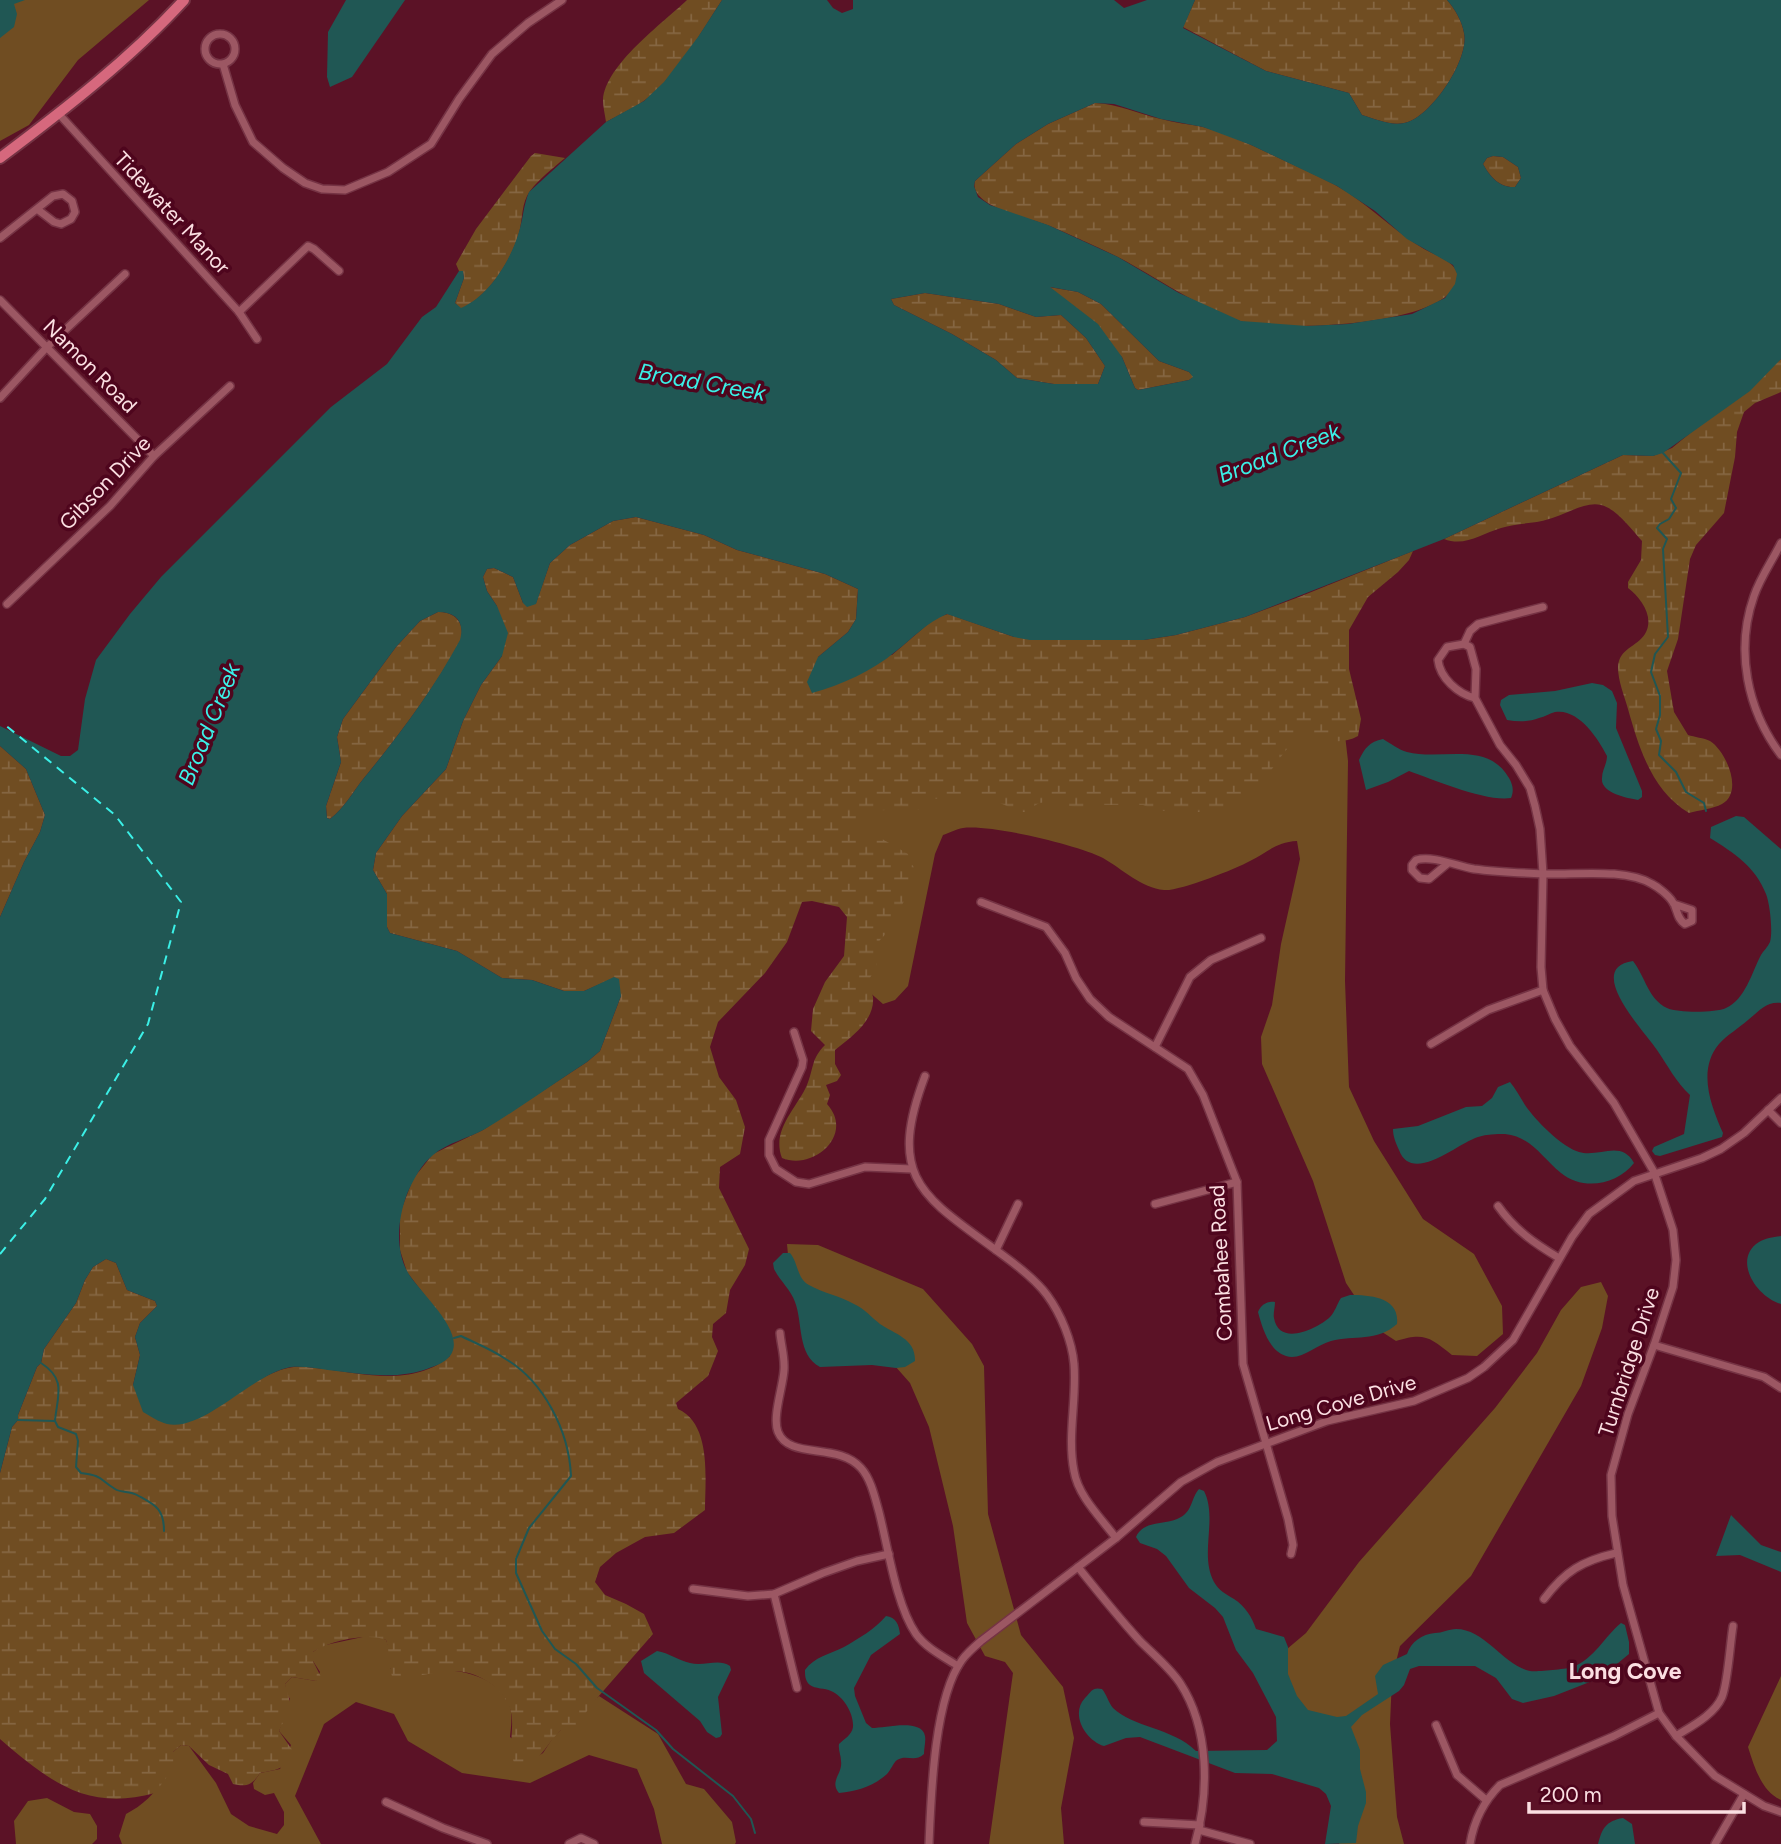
<svg xmlns="http://www.w3.org/2000/svg" width="1781" height="1844" viewBox="0 0 1781 1844" font-family="Figtree,sans-serif">
	<style>
		.grass { fill: #704d22 }
		.wetland { fill: url(#wetland-marsh) }
		.water { fill: #205754; fill-rule: evenodd }
		.lines { fill: none; stroke-linecap: round; stroke-linejoin: round }
		.stream { stroke: #205754; stroke-width: 2 }
		.ferry { stroke: #3bf0e7; stroke-width: 2; stroke-dasharray: 9 7; stroke-linecap: butt }
		.street-casing { stroke: #753344; stroke-width: 10 }
		.secondary-casing { stroke: #753344; stroke-width: 14 }
		.street { stroke: #9c5763; stroke-width: 7 }
		.secondary { stroke: #d6687d; stroke-width: 10 }
		.labels { text-anchor: middle; stroke-width: 7; stroke-linejoin: round; paint-order: stroke }
		.street-label { font-size: 21px; fill: #fbdfe2; stroke: #4e051d }
		.water-label { font-size: 23px; font-style: italic; fill: #3bf0e7; stroke: #4e051d }
		.neighbourhood-label { font-size: 23px; font-weight: bold; fill: #fbdfe2; stroke: #4e051d }
	</style>
	<defs>
		<pattern id="wetland-marsh" width="20" height="14" patternUnits="userSpaceOnUse" patternTransform="scale(1.75)"><rect width="20" height="14" fill="#704d22"/><path d="M1 5h8M5 5V1M11 12h8M15 12V8" fill="none" stroke="#856642"/></pattern>
	</defs>
	<rect width="100%" height="100%" fill="#5b1226"/>
	<!-- grass -->
	<g class="grass">
		<polygon points="0,0 149,0 78,60 29,125 0,141"/>
		<path d="M1303,724l42,11 3,26 -3,220 4,106 25,54 49,78 51,35 28,52 1,28 -26,22 -25,-1c-22,-18 -28,-23 -56,-14l-20,-13 -30,-45 -33,-102 -51,-117 -1,-27 11,-32 9,-61 19,-85 -3,-18c-21,1 -29,11 -47,20 -14,8 -73,31 -86,29 -22,-2 -42,-21 -61,-32 -25,-13 -113,-34 -140,-30 -7,1 -14,5 -20,7l-8,19 -27,132 -13,14 -12,4 -23,-20 4,-132 -15,-44z"/>
		<polygon points="787,1244 818,1245 923,1289 972,1344 984,1366 988,1514 1021,1635 1063,1687 1074,1738 1061,1808 1064,1844 989,1844 1013,1673 1005,1662 985,1656 967,1623 953,1526 929,1427 910,1383 880,1349 790,1276"/>
		<polygon points="1601,1282 1608,1296 1602,1328 1581,1386 1471,1576 1400,1646 1392,1678 1390,1724 1397,1817 1404,1844 1339,1844 1341,1823 1274,1660 1306,1633 1359,1562 1495,1408 1537,1353 1561,1310 1581,1287"/>
		<path d="M367,1636h11l8,4 5,13 -1,16c39,1 99,-7 119,35 4,10 2,23 1,33l25,21 8,-5 11,-17 45,-40 59,38 28,50 18,5 28,33 4,20 -1,2h-73l-8,-35 -17,-40 -48,-14 -59,28 -68,-10 -54,-32 -14,-27 -38,-12 -32,22 -29,72 26,48h-199l-3,-8 7,-22c25,-13 42,-34 47,-62l8,-7 8,1 27,37 15,31 18,12 28,8 7,-9v-13l-10,-19 -9,2 -11,-6 -1,-6 7,-10 20,-4 11,-24 -12,-14 11,-32 -4,-6 -1,-9 7,-7 24,4 4,-9 -7,-11v-9l8,-6z"/>
		<path d="M1781,1676v124c-20,-9 -27,-34 -33,-53z"/>
		<polygon points="47,1798 74,1812 90,1814 97,1826 97,1839 92,1844 16,1844 14,1821 28,1801"/>
	</g>
	<!-- wetland -->
	<g class="wetland">
		<path d="M687,0h35c-21,32 -46,77 -77,100 -12,9 -27,15 -39,22 -1,-7 -3,-15 -3,-22 2,-35 60,-77 84,-100z"/>
		<path d="M1195,0h252c8,9 15,21 17,33 6,26 -34,86 -60,90 -13,3 -29,-4 -42,-8l-13,-22 -83,-22 -83,-44z"/>
		<path d="M1095,103c24,1 43,11 66,16 14,4 28,5 42,8 32,9 63,25 93,39 17,8 35,16 51,26 27,18 50,41 77,57 9,5 31,13 33,24 7,55 -184,59 -217,48 -44,-15 -82,-43 -122,-64 -22,-11 -45,-21 -68,-31 -18,-8 -82,-19 -75,-45l41,-37 32,-20z"/>
		<path d="M535,153l30,5c-12,10 -26,21 -35,33 -9,12 -7,28 -11,42 -8,28 -31,64 -58,76l-6,-6 9,-25 -1,-6 -4,-1 -3,-7 20,-35 55,-73z"/>
		<path d="M1493,156l10,1 15,10 3,11 -6,9c-15,1 -25,-10 -32,-23l4,-6z"/>
		<polygon points="1049,287 1078,292 1101,304 1159,361 1189,372 1194,377 1189,380 1138,390 1135,388 1122,357"/>
		<polygon points="925,293 999,304 1036,317 1061,315 1086,338 1105,366 1098,384 1054,384 1017,378 996,360 952,334 894,305 891,299"/>
		<path d="M1781,359v33l-26,11 -11,9 -7,20 -2,25 -11,56 -28,32 -6,14 -12,80 -11,32 7,41 14,23c6,2 16,3 22,6 16,10 34,51 12,63 -9,5 -23,6 -33,9 -37,-22 -50,-65 -61,-104 -4,-14 -10,-28 -10,-42 1,-19 19,-20 27,-33 10,-17 -4,-36 -17,-46v-6l13,-22 1,-19c-11,-12 -25,-32 -41,-36 -16,-4 -36,10 -52,14 -15,5 -33,4 -48,9 -20,6 -36,19 -57,11l179,-84 30,1 19,-8z"/>
		<path d="M636,517l68,18 33,15 88,24 33,15 -2,30 -8,13 -30,25 74,-2 43,-37 13,-4 66,23 130,3 32,-5 69,-18 54,-20 114,-46 -4,9 -11,12 -30,25 -19,33v39l12,50 -3,17c-12,7 -26,6 -39,3 -6,-1 -12,-5 -17,-4 -6,2 -10,12 -16,15l-34,46 -17,11 -12,5 -18,-1 -33,5 -5,-5h-10l-14,-6h-44l-19,3 -32,-6 -9,1 -14,9h-5l-45,-20c-7,2 -14,7 -22,7 -14,2 -28,-7 -34,11 -20,1 -47,-5 -63,11l2,11 19,4 31,18 6,14 -1,16 -12,23 -4,15 -17,18 -5,8 2,19c-4,7 -10,12 -8,20 1,5 3,5 4,10 2,24 -22,40 -38,53v14l6,11 -4,6 -11,4 4,10 -3,9c28,31 -14,67 -45,54 -11,-28 15,-50 25,-73 7,-17 4,-26 18,-40l-14,-14 2,-22 12,-27 19,-26 3,-39 -8,-10 -27,-6 -10,1 -15,40 -22,31 -47,49 -8,25 9,30 17,23 9,27 -5,27 -20,13 -1,21 30,61 -4,16 -15,25 -4,23 -13,11 -1,13 6,14 -10,25 -32,27 2,6c34,15 27,71 27,101l-31,23 -29,4 -29,16 -16,14 -5,15 10,13 21,9 18,10 9,20 -62,71 -18,27 -12,-2c-15,13 -24,41 -46,35 -9,-20 2,-40 -6,-59 -8,-21 -35,-36 -57,-35 -22,0 -35,9 -60,5 -4,-12 -2,-24 -6,-36 -17,-8 -58,1 -73,12v9l8,16 -5,4 -24,-4 -7,7 6,22 -12,25 14,20c-9,19 -13,18 -33,22 -8,12 -13,14 -27,11l-5,-10 -19,-9 -20,-19 -8,-1 -8,7 1,15 -19,26c-68,19 -106,-12 -155,-54v-266l12,-46 6,-7v-5l19,-48 4,-4 3,-14 32,-46 9,-23 8,-13 13,-8 10,4 11,27 28,11 2,5 -17,17 -5,14 5,18 -7,30 72,30c24,-15 56,-41 83,-47 12,-3 26,0 38,1 40,6 89,17 124,-13l-4,-33 -39,-51 -7,-22v-37l13,-34 20,-25 50,-24 104,-68 13,-11 21,-55 -7,-18 -30,13h-20l-32,-11 -30,-2 -45,-27 -67,-18 -3,-6v-33l-14,-24 3,-17 26,-37 44,-47 17,-48 18,-36 21,-29 -5,-50 -10,-15 -4,-14 4,-8 7,-1 19,9 10,26h13l14,-40 20,-18 43,-24z"/>
		<path d="M438,612c17,0 27,10 23,28 -28,50 -61,94 -97,138 -12,15 -19,29 -34,41l-3,-1 -1,-12 15,-44 -4,-25 6,-18 53,-72 24,-26z"/>
		<polygon points="0,746 26,769 45,815 40,832 24,862 0,917"/>
	</g>
	<!-- water -->
	<g class="water">
		<polygon points="0,0 25,0 14,4 17,14 14,27 0,38"/>
		<polygon points="346,0 405,0 352,77 330,87 327,77 328,32"/>
		<path d="M722,0h105l6,8 9,5 11,-4v-9h261l10,8 23,-8h48l-12,28 83,43 83,22 13,22c13,4 29,11 42,8 26,-4 66,-64 60,-90 -2,-12 -9,-24 -17,-33h334v359l-31,32 -87,62 -10,3 -30,-1 -179,84 -199,78 -69,18 -32,5h-114l-16,-3 -67,-23c-20,8 -35,25 -52,38 -23,19 -54,33 -83,41l-5,-11 11,-25 30,-25 8,-13 2,-30 -33,-15 -88,-24 -33,-15 -68,-18 -23,4 -43,24 -20,18 -14,41 -9,3 -4,-4 -10,-26 -19,-9 -7,1 -4,8 4,14 10,15 11,27 -6,23 -21,29 -18,36 -17,48 -44,47 -26,37 -3,17 14,24v33l3,6 67,18 45,27 30,2 32,11h20l30,-14 5,2 2,17 -21,55 -13,11c-34,22 -67,46 -102,67 -16,9 -38,14 -52,26 -12,10 -20,25 -26,39 -9,24 -12,54 0,77 11,21 61,61 43,85 -5,6 -12,9 -18,11 -34,14 -69,7 -104,3 -13,-2 -25,-4 -37,-3 -38,6 -87,65 -124,57 -8,-2 -17,-8 -24,-12l-10,-27 7,-30 -5,-18 5,-14 17,-17 -2,-5 -28,-11 -11,-27 -10,-4 -13,8 -8,13 -9,23 -32,46 -3,14 -4,4 -19,48v5l-6,7 -12,46v-556l24,-55 16,-30 5,-17 -19,-46 -26,-23v-20l61,30h9l8,-6 7,-51 11,-39 34,-46 31,-37 170,-170 56,-43 35,-47 14,-10 23,-36h4l1,7 -9,25 6,5c27,-11 48,-45 57,-73 5,-14 5,-29 11,-43l77,-70 38,-21 20,-19 34,-45zM1095,103l19,1 47,15 42,8 48,18 86,41 38,25 32,28 46,26 4,9 -2,10 -10,14 -33,16 -64,10 -41,2 -66,-5 -62,-28 -61,-36 -70,-32 -58,-20 -12,-8 -4,-11 1,-5 41,-37 32,-20zM1493,156l10,1 15,10 3,11 -6,9c-15,1 -25,-10 -32,-23l4,-6zM1050,287l28,5 23,12 58,57 30,11 4,5 -4,3 -51,10 -3,-2 -13,-31 -24,-33zM925,293l74,11 37,13 25,-2 25,23 19,28 -7,18h-44l-37,-6 -21,-18 -44,-26 -58,-29 -3,-6zM438,612c18,0 27,10 22,28 -27,50 -60,94 -96,138 -12,15 -19,29 -34,41l-3,-1 -1,-12 15,-44 -4,-25 6,-18 53,-72 24,-26z"/>
		<path d="M1592,683l11,2 9,6 5,12 -1,25 26,63v6l-4,3c-11,-2 -38,-7 -36,-22 0,-8 5,-14 5,-22 -9,-18 -29,-48 -52,-44 -5,1 -10,5 -16,6 -10,4 -21,4 -32,2l-7,-15 1,-5 8,-5 46,-4z"/>
		<path d="M1383,739c7,4 16,11 24,13 34,9 80,-12 102,26 4,7 5,13 2,20 -25,4 -77,-18 -102,-27l-21,11 -22,8 -7,-30c6,-12 10,-18 24,-21z"/>
		<path d="M1736,816l8,1 37,32v154c-14,-2 -22,8 -33,17 -9,8 -21,15 -29,24 -22,26 -8,62 4,89l-1,4 -62,19 -5,-1 -3,-4 2,-4 30,-13 6,-39c-14,-13 -22,-29 -33,-45 -12,-18 -74,-82 -24,-89 12,15 15,38 34,47 11,5 48,5 59,0 19,-8 26,-36 35,-53 2,-4 7,-8 9,-13 3,-10 0,-38 -4,-48 -11,-28 -32,-41 -56,-56l1,-11z"/>
		<path d="M1510,1082c6,7 10,15 15,23 10,15 37,42 54,47 20,6 42,-13 55,11 -17,22 -51,28 -73,10 -19,-15 -29,-36 -56,-39 -9,0 -18,0 -27,3 -20,6 -66,48 -79,13 -3,-7 -6,-13 -6,-21l25,-3 48,-19 16,-1 10,-8 6,-11z"/>
		<path d="M1781,1236v68c-25,-7 -49,-45 -22,-62 6,-4 15,-5 22,-6z"/>
		<path d="M783,1253h7c8,9 7,26 19,32 14,8 31,11 45,19 11,5 17,13 26,20 15,10 36,15 35,37l-10,6 -9,1 -24,-3 -52,2c-23,-12 -17,-44 -25,-65 -4,-12 -15,-21 -21,-33l-1,-6z"/>
		<path d="M1350,1295c20,0 50,2 47,29 -20,18 -43,11 -66,17 -15,4 -30,20 -45,15 -17,-5 -24,-29 -28,-44 3,-7 9,-11 17,-10 0,5 -2,12 -1,16 5,29 43,11 56,-1 5,-5 7,-13 11,-19z"/>
		<path d="M1199,1489l5,2c14,28 -5,63 10,91 5,9 12,12 20,17 11,7 18,18 22,30l28,8 4,10v27l9,22 11,14 29,7 9,-1 32,-22 -3,-18 8,-11 24,-11c4,-12 15,-20 28,-21 7,0 14,-4 21,-4 29,0 47,36 74,42 8,1 36,-2 43,-4 21,-8 32,-31 48,-44l4,2 4,17v12l-29,24 -46,18 -31,7 -11,-4 -16,-21 -21,-12h-56l-9,3 -6,16 -5,6 -37,24 -11,12 9,23v19l6,23v11l-8,23 -2,17 -31,1 6,-38 -5,-12 -7,-6 -47,-14 -37,-1 -95,-36 -14,1 -22,8c-19,-6 -34,-32 -19,-48 7,-7 7,-11 17,-9 5,6 6,13 11,19 19,19 60,20 83,43l71,-1 10,-9 -1,-24 -23,-44 -17,-23 -13,-33 -8,-9 -26,-20 -23,-32 -9,-7 -17,-6 -4,-6c8,-18 30,-11 45,-20 12,-7 10,-19 18,-28z"/>
		<polygon points="1731,1515 1761,1545 1781,1552 1781,1572 1740,1555 1716,1556"/>
		<path d="M886,1616c10,1 13,9 14,18l-29,21 -17,33 1,8 11,27 6,5c13,0 50,-10 53,8 1,5 -1,12 -1,18 -10,9 -17,0 -27,6 -4,3 -6,10 -10,14 -15,13 -29,17 -48,19 -10,-12 4,-19 2,-32 0,-6 -3,-11 -2,-17 5,-5 13,-9 14,-17 1,-14 -10,-31 -22,-36 -6,-3 -16,-2 -21,-6 -5,-4 -5,-10 -5,-15 9,-13 25,-16 39,-23 14,-8 31,-18 42,-31z"/>
		<path d="M657,1651c12,2 21,9 33,12 14,4 28,-5 40,3l1,4 -13,27 4,37 -2,3 -4,1 -9,-6 -7,-11 -56,-48 -3,-12z"/>
		<path d="M1623,1818l9,6 3,20h-37c4,-16 8,-23 25,-26z"/>
	</g>
	<g class="lines">
		<!-- stream -->
		<g class="stream">
			<polyline points="1663,453 1681,473 1671,499 1676,508 1669,519 1660,524 1657,528 1667,539 1663,549 1668,637 1655,654 1651,672 1660,696 1660,715 1656,729 1661,741 1659,755 1676,772 1686,792 1704,803 1706,811"/>
			<path d="M454,1338l7,-2c14,7 30,13 43,22 40,23 65,73 67,118l-42,52 -13,31v14l26,58 13,18 21,15 21,24 59,42 17,19 60,47 18,23 4,14"/>
			<path d="M41,1363c25,16 17,31 14,57"/>
			<path d="M18,1420l37,1 3,6 18,7 2,7 -2,26 5,6c22,3 17,5 34,16 6,4 15,2 22,6 18,10 27,13 27,36"/>
		</g>
		<!-- ferry -->
		<polyline class="ferry" points="0,1254 45,1199 148,1024 181,902 115,815 4,724"/>
		<!-- street casing -->
		<g class="street-casing">
			<g id="street">
				<circle cx="220" cy="49" r="15"/>
				<polyline points="223,64 235,105 253,142 283,168 305,183 322,189 345,190 388,172 431,144 459,99 492,54 528,23 562,0"/>
				<polyline points="58,113 239,312 257,339"/>
				<polyline points="0,238 53,196 63,194 72,201 75,212 71,219 61,224 54,222 37,209"/>
				<polyline points="0,300 154,456"/>
				<polyline points="239,312 308,246 314,249 339,271"/>
				<polyline points="0,398 47,347 125,274"/>
				<path d="M1781,543c-9,18 -21,35 -27,53 -19,54 -7,114 27,159"/>
				<polyline points="7,604 110,506 154,456 230,386"/>
				<polyline points="1464,644 1470,631 1478,624 1543,607"/>
				<path d="M1475,698c-17,-4 -35,-20 -37,-38l9,-13 17,-3 6,3 6,22 -1,29 25,47 16,20 14,23 5,18 5,23 3,45 -2,93 2,23 12,29 15,27 44,57 40,69 19,58 3,30 -3,27 -19,58 -26,69 -17,61 1,41 11,69 36,128 17,23 39,40 49,30 17,6"/>
				<path d="M1447,864l-18,15 -9,-1 -8,-8v-5l4,-5c16,-5 41,6 58,9 23,3 47,4 71,5 30,1 80,-6 107,10 6,3 16,11 20,17 6,8 4,17 13,23l7,-3v-11l-18,-6"/>
				<polyline points="981,902 1046,927 1065,953 1076,978 1090,999 1109,1017 1188,1069 1203,1095 1237,1182 1243,1364 1288,1519 1293,1545 1291,1554"/>
				<polyline points="794,1032 803,1060 802,1067 769,1140 769,1155 776,1169 796,1182 809,1184 865,1167 912,1169"/>
				<polyline points="1431,1044 1488,1010 1543,990"/>
				<polyline points="1155,1047 1190,977 1211,960 1261,938"/>
				<path d="M925,1076c-40,106 0,121 79,180 15,11 32,24 43,39 14,19 25,46 27,69 3,36 -7,71 0,107 4,25 27,47 42,67"/>
				<polyline points="1768,1110 1781,1123"/>
				<polyline points="1155,1204 1237,1182"/>
				<path d="M1498,1206c17,24 36,37 61,52"/>
				<polyline points="996,1250 1018,1204"/>
				<path d="M780,1333c1,12 5,24 4,37 -1,17 -12,47 -6,62 11,28 60,10 83,36 10,11 14,30 18,44 9,35 17,93 37,122 10,14 28,23 42,32"/>
				<polyline points="1654,1345 1764,1377 1781,1388"/>
				<path d="M1078,1567c20,25 40,50 62,74 13,13 30,27 40,42 30,46 29,110 15,161"/>
				<polyline points="693,1589 748,1596 774,1594 823,1573 857,1561 889,1554"/>
				<polyline points="774,1594 797,1688"/>
				<path d="M1544,1599c21,-28 38,-38 72,-46"/>
				<polyline points="1436,1725 1457,1775 1486,1800"/>
				<path d="M1676,1736c16,-10 38,-21 46,-39 6,-15 8,-53 11,-71"/>
				<polyline points="386,1802 443,1828 487,1844"/>
				<polyline points="1144,1822 1200,1825"/>
				<polyline points="1199,1830 1250,1844"/>
				<polyline points="569,1844 581,1838 594,1844"/>
				<path d="M929,1844c2,-48 5,-146 33,-184 5,-7 12,-13 19,-19l135,-103 65,-56 36,-20 110,-41 87,-20 54,-23 16,-11 29,-27 59,-103 17,-23 45,-33 68,-23 19,-9 23,-16 37,-35"/>
				<path d="M1470,1844c4,-24 13,-42 30,-59l114,-49 45,-23"/>
				<polyline points="1715,1844 1744,1794"/>
			</g>
		</g>
		<!-- secondary casing -->
		<g class="secondary-casing">
			<path id="secondary" d="M0,158c64,-48 130,-99 184,-158"/>
		</g>
		<!-- street -->
		<use href="#street" class="street"/>
		<!-- secondary -->
		<use href="#secondary" class="secondary"/>
	</g>
	<g class="labels">
		<!-- street labels -->
		<g class="street-label">
			<text transform="translate(172 213) rotate(47)" y="7">Tidewater Manor</text>
			<text transform="translate(90 366) rotate(45)" y="7">Namon Road</text>
			<text transform="translate(105 483) rotate(-46)" y="7">Gibson Drive</text>
			<text transform="translate(1221 1263) rotate(-93)" y="7">Combahee Road</text>
			<text transform="translate(1629 1362) rotate(-72)" y="7">Turnbridge Drive</text>
			<text transform="translate(1341 1403) rotate(-16)" y="7">Long Cove Drive</text>
		</g>
		<!-- water labels -->
		<g class="water-label">
			<text transform="translate(702 382) rotate(10)" y="8">Broad Creek</text>
			<text transform="translate(1279 453) rotate(-21)" y="8">Broad Creek</text>
			<text transform="translate(209 724) rotate(-68)" y="8">Broad Creek</text>
		</g>
		<!-- neighbourhood labels -->
		<g class="neighbourhood-label">
			<text x="1625" y="1679">Long Cove</text>
		</g>
	</g>
	<!-- scale -->
	<path d="M1529 1802v10h215v-10" fill="none" stroke="#fbdfe2" stroke-width="3.5"/>
	<text x="1540" y="1802" font-size="21" fill="#fbdfe2" stroke="#4e051d" stroke-width="5" paint-order="stroke">200 m</text>
</svg>
